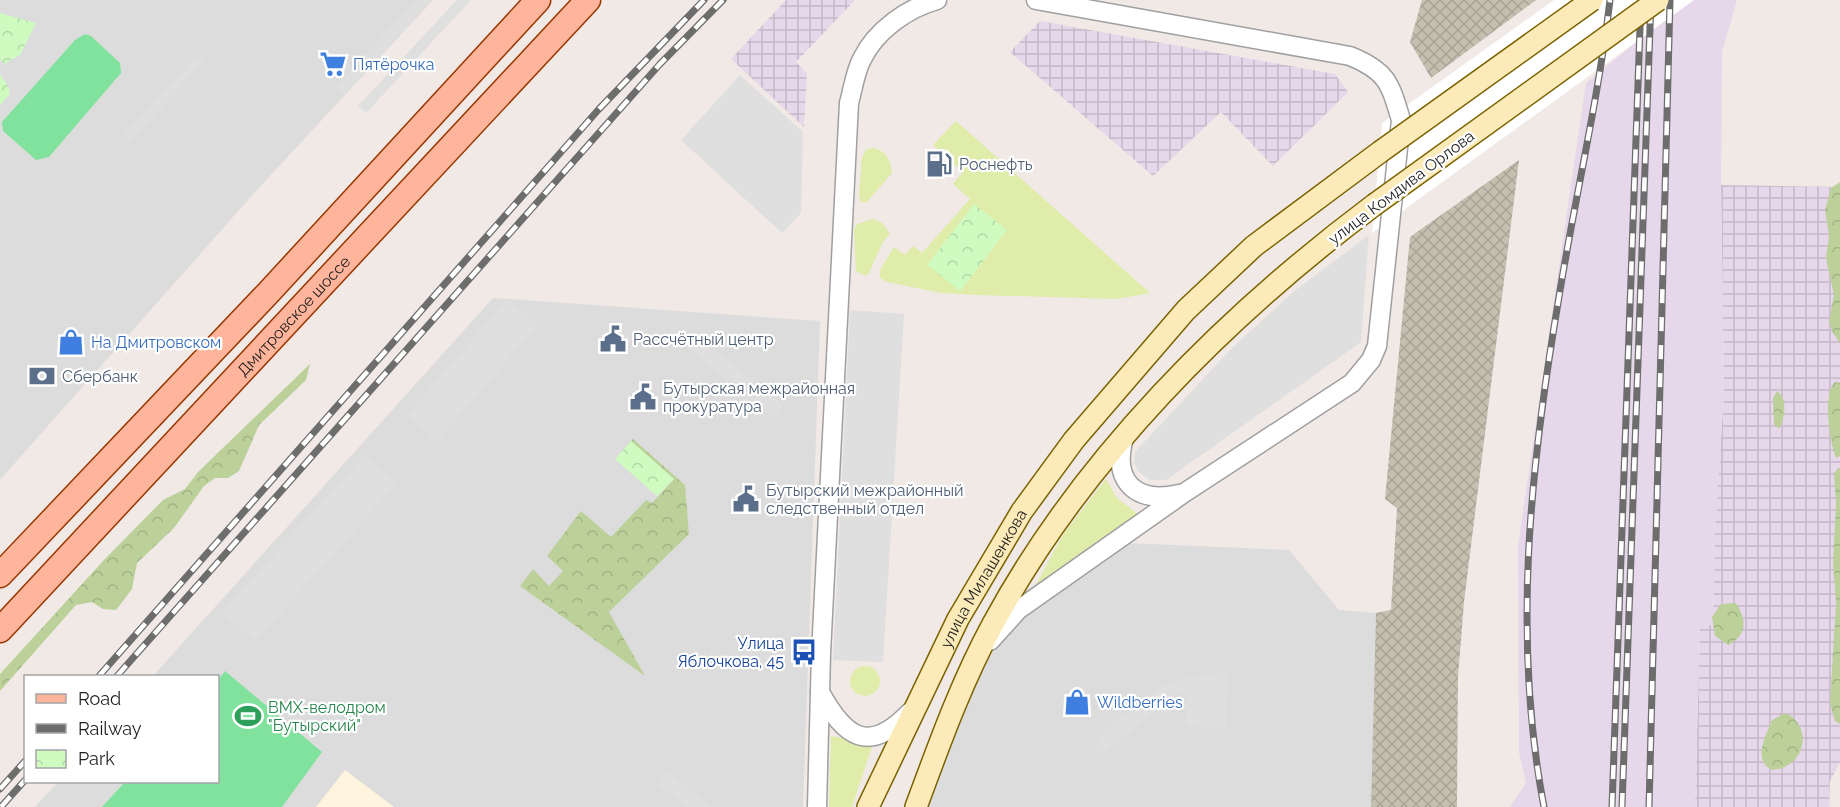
<svg xmlns="http://www.w3.org/2000/svg" width="1840" height="807" viewBox="0 0 1840 807" font-family="Raleway,sans-serif">
	<style>
		.residential { fill: #dddcdc }
		.industrial { fill: url(#industrial-grid) }
		.education { fill: #fff5df }
		.railway { fill: #e7d7ea }
		.construction { fill: url(#construction-cross-hatch) }
		.grass { fill: #dfecaa }
		.forest { fill: url(#forest-crowns) }
		.park { fill: url(#park-crowns) }
		.pitch { fill: #81e29e }
		.parking { fill: #dfdfdf }
		.pier { fill: #fff }
		.lines { fill: none; stroke-linecap: round; stroke-linejoin: round }
		.tertiary-casing { stroke: #a0a0a0; stroke-width: 21 }
		.secondary-casing { stroke: #7b6201; stroke-width: 24 }
		.primary-casing { stroke: #9a3700; stroke-width: 27 }
		.tertiary { stroke: #fff; stroke-width: 18 }
		.secondary { stroke: #fceab8; stroke-width: 21 }
		.primary { stroke: #ffb59c; stroke-width: 24 }
		.rail-casing { stroke: #6d6d6d; stroke-width: 7 }
		.rail { stroke: #fff; stroke-width: 4.5; stroke-dasharray: 14; stroke-linecap: butt }
		.secondary-bridge-casing { stroke: #7b6201; stroke-width: 24; stroke-linecap: butt }
		.secondary-bridge { stroke: #fceab8; stroke-width: 21 }
		.labels { text-anchor: middle; stroke-width: 4.5; stroke-linejoin: round; paint-order: stroke }
		.shop-label { font-size: 16px; fill: #366cbe; stroke: #fff; text-anchor: start }
		.service-label { font-size: 16px; fill: #4e5e75; stroke: #fff; text-anchor: start }
		.street-label { font-size: 16px; fill: #1f1f1f; stroke: #fff }
		.transit-label { font-size: 16px; fill: #164399; stroke: #fff; text-anchor: end }
		.leisure-label { font-size: 16px; fill: #27864d; stroke: #fff; text-anchor: start }
	</style>
	<defs>
		<pattern id="industrial-grid" width="8" height="8" patternUnits="userSpaceOnUse" patternTransform="scale(1.5)"><rect width="8" height="8" fill="#e7d7ea"/><path d="M0 4h8M4 0v8" fill="none" stroke="#c6b8c8"/></pattern>
		<pattern id="construction-cross-hatch" width="8" height="8" patternUnits="userSpaceOnUse" patternTransform="scale(1.5)"><rect width="8" height="8" fill="#c5bfb0"/><path d="M0 0l8 8M0 8l8-8" fill="none" stroke="#a9a497"/></pattern>
		<pattern id="forest-crowns" width="20" height="18" patternUnits="userSpaceOnUse" patternTransform="scale(1.5)"><rect width="20" height="18" fill="#bbd199"/><path d="M2 6a3 3 0 1 1 6 0M12 15a3 3 0 1 1 6 0" fill="none" stroke="#a0b383"/></pattern>
		<pattern id="park-crowns" width="20" height="18" patternUnits="userSpaceOnUse" patternTransform="scale(1.5)"><rect width="20" height="18" fill="#cffbc1"/><path d="M2 6a3 3 0 1 1 6 0M12 15a3 3 0 1 1 6 0" fill="none" stroke="#b1d7a5"/></pattern>
	</defs>
	<rect width="100%" height="100%" fill="#f0e9e5"/>
	<!-- residential -->
	<g class="residential">
		<polygon points="0,0 433,0 256,191 0,480"/>
		<polygon points="493,298 820,321 803,807 35,807 58,782 218,782 218,676 153,676"/>
		<polygon points="1127,543 1289,550 1339,610 1376,613 1371,807 925,807 972,689 994,650 1019,622"/>
	</g>
	<!-- industrial -->
	<g class="industrial">
		<polygon points="786,0 855,0 796,62 807,73 804,127 731,59"/>
		<polygon points="1040,21 1335,74 1348,92 1273,166 1221,112 1153,176 1010,52"/>
		<polygon points="1721,185 1840,187 1840,762 1830,781 1829,807 1695,807 1700,626 1713,624 1715,535 1724,390"/>
	</g>
	<!-- education -->
	<polygon class="education" points="345,770 394,807 316,807"/>
	<!-- railway -->
	<polygon class="railway" points="1688,0 1737,0 1722,52 1721,185 1724,390 1715,535 1713,625 1700,626 1695,807 1510,807 1526,783 1519,752 1518,546 1586,83"/>
	<!-- construction -->
	<g class="construction">
		<polygon points="1422,0 1536,0 1431,78 1410,42"/>
		<polygon points="1519,160 1464,602 1458,677 1457,807 1371,807 1376,613 1391,610 1397,508 1385,499 1410,237"/>
	</g>
	<!-- grass -->
	<g class="grass">
		<polygon points="956,121 1150,293 1118,299 977,295 941,293 887,282 880,278 880,270 894,247 905,255 913,246 922,253 970,199 953,184 963,172 933,145"/>
		<path d="M872,148c14,2 19,12 20,25l-26,30 -5,-1 -2,-6 3,-39 4,-7z"/>
		<polygon points="873,219 882,223 890,233 882,244 869,273 865,276 856,271 854,230 857,224"/>
		<polygon points="1106,479 1117,498 1139,515 1033,590 1064,533"/>
		<circle cx="865" cy="681" r="15"/>
		<polygon points="831,736 873,744 852,807 829,807"/>
	</g>
	<!-- forest -->
	<g class="forest">
		<polygon points="1840,182 1840,343 1833,333 1829,322 1834,295 1826,258 1829,236 1825,210 1831,188"/>
		<polygon points="310,364 306,380 259,425 239,471 228,478 215,478 204,486 174,528 137,563 132,589 116,610 103,609 92,602 76,605 0,691 0,674 103,561 163,500 185,489 198,472"/>
		<path d="M1835,382l5,1v73l-4,2c-6,-15 -14,-64 -1,-76z"/>
		<path d="M1777,391c11,8 8,27 2,38l-5,-5 -1,-26z"/>
		<polygon points="633,439 685,485 689,534 609,612 645,676 520,586 533,569 549,586 563,571 547,556 581,511 611,537 646,500 652,503 674,479 631,441"/>
		<polygon points="1838,468 1840,468 1840,724 1835,721 1830,704 1836,603 1833,563 1836,503 1834,474"/>
		<path d="M1736,603c11,17 11,33 -8,42l-13,-9 -3,-19 9,-13z"/>
		<path d="M1785,713c29,12 21,55 -13,57 -20,-10 -6,-34 0,-50z"/>
	</g>
	<!-- park -->
	<g class="park">
		<polygon points="0,13 36,23 20,55 4,64 0,59"/>
		<polygon points="0,75 7,84 10,94 0,105"/>
		<polygon points="974,204 1007,230 960,291 927,265"/>
		<polygon points="631,441 674,479 657,496 615,459"/>
	</g>
	<!-- pitch -->
	<g class="pitch">
		<polygon points="85,34 91,36 120,63 121,73 49,157 36,160 3,131 2,122 75,40"/>
		<polygon points="225,671 322,752 282,807 102,807 125,782 218,782 218,680"/>
	</g>
	<!-- parking -->
	<g class="parking">
		<polygon points="416,0 432,0 344,95 335,87"/>
		<polygon points="457,0 471,0 366,113 358,106"/>
		<polygon points="197,55 204,61 130,142 123,136"/>
		<polygon points="740,75 803,132 801,213 782,233 681,140"/>
		<polygon points="1369,235 1361,342 1166,480 1150,480 1140,473 1134,464 1135,452 1231,349 1293,292"/>
		<polygon points="508,298 538,325 437,441 407,415"/>
		<polygon points="850,310 904,314 883,662 833,660"/>
		<polygon points="691,331 783,405 773,417 681,343"/>
		<polygon points="365,455 397,484 255,641 222,612"/>
		<polygon points="1228,670 1226,729 1186,725 1187,696 1180,691 1104,753 1094,748 1100,735 1118,718 1170,682"/>
		<polygon points="669,772 711,807 686,807 659,785"/>
	</g>
	<!-- pier -->
	<polygon class="pier" points="1554,0 1694,0 1372,233 1382,123"/>
	<g class="lines">
		<!-- tertiary casing -->
		<g class="tertiary-casing">
			<g id="tertiary">
				<path d="M1124,438c-12,43 11,66 55,56"/>
				<path d="M990,641l28,-31 166,-117 168,-110 19,-23 6,-14 24,-226c-11,-37 -14,-49 -51,-64l-314,-56"/>
				<path d="M820,692c25,46 49,63 90,20"/>
				<path d="M817,807l4,-154 28,-550c4,-14 6,-31 13,-44 14,-29 46,-51 75,-59"/>
			</g>
		</g>
		<!-- secondary casing -->
		<g class="secondary-casing">
			<g id="secondary">
				<path id="s1" d="M868,807l90,-188 64,-108 52,-71 112,-130 68,-64 126,-94"/>
				<path d="M916,807c23,-62 45,-124 77,-183 89,-165 233,-308 381,-419"/>
			</g>
		</g>
		<!-- primary casing -->
		<g class="primary-casing">
			<g id="primary">
				<polyline points="0,575 269,292 538,0"/>
				<path id="s2" d="M0,630l588,-630"/>
			</g>
		</g>
		<!-- tertiary -->
		<use href="#tertiary" class="tertiary"/>
		<!-- secondary -->
		<use href="#secondary" class="secondary"/>
		<!-- primary -->
		<use href="#primary" class="primary"/>
		<!-- rail casing -->
		<g class="rail-casing">
			<g id="rail">
				<polyline points="99,676 599,109 704,0"/>
				<polyline points="117,676 660,64 723,0"/>
				<polyline points="0,789 26,760"/>
				<polyline points="1,807 26,779"/>
				<path d="M1544,807c-32,-168 -14,-337 14,-504 16,-101 40,-201 52,-303"/>
				<polyline points="1612,807 1641,0"/>
				<polyline points="1622,807 1651,0"/>
				<polyline points="1649,807 1670,0"/>
			</g>
		</g>
		<!-- rail -->
		<use href="#rail" class="rail"/>
		<!-- secondary-bridge casing -->
		<g class="secondary-bridge-casing">
			<g id="secondary-bridge">
				<polyline points="1380,152 1592,0"/>
				<polyline points="1374,205 1658,0"/>
			</g>
		</g>
		<!-- secondary-bridge -->
		<use href="#secondary-bridge" class="secondary-bridge"/>
	</g>
	<!-- icons -->
	<defs>
		<g id="supermarket-bare" transform="scale(2.07)"><path d="M-6-5.5h2.5l.6 2H6L4.5 2H-2.5L-4.4-4H-6ZM-1.5 3.2a1.3 1.3 0 1 0 .1 0ZM3 3.2a1.3 1.3 0 1 0 .1 0Z" fill="#3f7fe0" stroke="#fff" stroke-width="2.5" paint-order="stroke"/></g>
		<g id="fuel-bare" transform="scale(2.07)"><path d="M-5.5-6h7V0h2V4h1.3V-2.5L3-4.5l.8-.8L6-3V5H2.5V1h-1V6h-7ZM-4.2-4.7v3.2H.2V-4.7Z" fill="#5c6f8a" stroke="#fff" stroke-width="2.5" paint-order="stroke"/></g>
		<g id="civic-bare" transform="scale(2.07)"><path d="M-.6-6.5H3V-4.5H.6V-3L4-1V1h2V6H-6V1h2V-1L-.6-3ZM-1.2 2.5V6h2.4V2.5Z" fill="#5c6f8a" stroke="#fff" stroke-width="2.5" paint-order="stroke"/></g>
		<g id="shop-bare" transform="scale(2.07)"><path d="M-5-2.5h2.3a2.7 3.5 0 0 1 5.4 0H5L5.5 6h-11ZM-1.5-2.5h3a1.5 2.3 0 0 0-3 0Z" fill="#3f7fe0" stroke="#fff" stroke-width="2.5" paint-order="stroke"/></g>
		<g id="bank-bare" transform="scale(2.07)"><path d="M-6-4H6V4H-6ZM0-2.3a2.3 2.3 0 1 0 0 4.6a2.3 2.3 0 1 0 0-4.6Z" fill="#5c6f8a" stroke="#fff" stroke-width="2.5" paint-order="stroke"/></g>
		<g id="bus-bare" transform="scale(2.07)"><path d="M-5-6H5V4H4V6H2V4H-2V6H-4V4H-5ZM-3.5-4V0h7V-4ZM-3.5 1.2v1.5H-2V1.2ZM2 1.2v1.5H3.5V1.2Z" fill="#1a4fb4" stroke="#fff" stroke-width="2.5" paint-order="stroke"/></g>
		<g id="stadium-bare" transform="scale(2.07)"><path d="M0-5a6.5 5 0 1 0 0 10a6.5 5 0 1 0 0-10ZM-3.5-1.8h7v3.6h-7Z" fill="#2e9e5b" stroke="#fff" stroke-width="2.5" paint-order="stroke"/></g>
	</defs>
	<g fill-rule="evenodd">
		<use href="#supermarket-bare" x="333" y="64"/>
		<use href="#fuel-bare" x="939" y="164"/>
		<use href="#civic-bare" x="613" y="339"/>
		<use href="#shop-bare" x="71" y="342"/>
		<use href="#bank-bare" x="42" y="376"/>
		<use href="#civic-bare" x="643" y="397"/>
		<use href="#civic-bare" x="746" y="499"/>
		<use href="#bus-bare" x="804" y="652"/>
		<use href="#shop-bare" x="1077" y="702"/>
		<use href="#stadium-bare" x="248" y="716"/>
	</g>
	<g class="labels">
		<!-- shop labels -->
		<g class="shop-label">
			<text x="353" y="70">Пятёрочка</text>
			<text x="91" y="348">На Дмитровском</text>
			<text x="1097" y="708">Wildberries</text>
		</g>
		<!-- service labels -->
		<g class="service-label">
			<text x="959" y="170">Роснефть</text>
			<text x="633" y="345">Рассчётный центр</text>
			<text x="62" y="382">Сбербанк</text>
			<text x="663" y="394">Бутырская межрайонная<tspan x="663" dy="18">прокуратура</tspan></text>
			<text x="766" y="496">Бутырский межрайонный<tspan x="766" dy="18">следственный отдел</tspan></text>
		</g>
		<!-- street labels -->
		<g class="street-label">
			<text transform="translate(1401 187) rotate(-37)" y="6">улица Комдива Орлова</text>
			<text dy="6" stroke="none"><textPath href="#s2" startOffset="430">Дмитровское шоссе</textPath></text>
			<text dy="6" stroke="none"><textPath href="#s1" startOffset="256">улица Милашенкова</textPath></text>
		</g>
		<!-- transit labels -->
		<g class="transit-label">
			<text x="784" y="649">Улица<tspan x="784" dy="18">Яблочкова, 45</tspan></text>
		</g>
		<!-- leisure labels -->
		<g class="leisure-label">
			<text x="268" y="713">BMX-велодром<tspan x="268" dy="18">"Бутырский"</tspan></text>
		</g>
	</g>
	<!-- legend -->
	<rect x="24" y="675" width="195" height="108" fill="#ffffff" stroke="#a5a5a5" stroke-width="1.5"/>
	<rect x="36" y="694" width="30" height="9" fill="#ffb59c" stroke="#a5a5a5" stroke-width="1.5"/>
	<text x="78" y="705" font-size="18" fill="#1f1f1f">Road</text>
	<rect x="36" y="724" width="30" height="9" fill="#6d6d6d" stroke="#a5a5a5" stroke-width="1.5"/>
	<text x="78" y="735" font-size="18" fill="#1f1f1f">Railway</text>
	<rect x="36" y="750" width="30" height="18" fill="url(#park-crowns)" stroke="#a5a5a5" stroke-width="1.5"/>
	<text x="78" y="765" font-size="18" fill="#1f1f1f">Park</text>
</svg>
